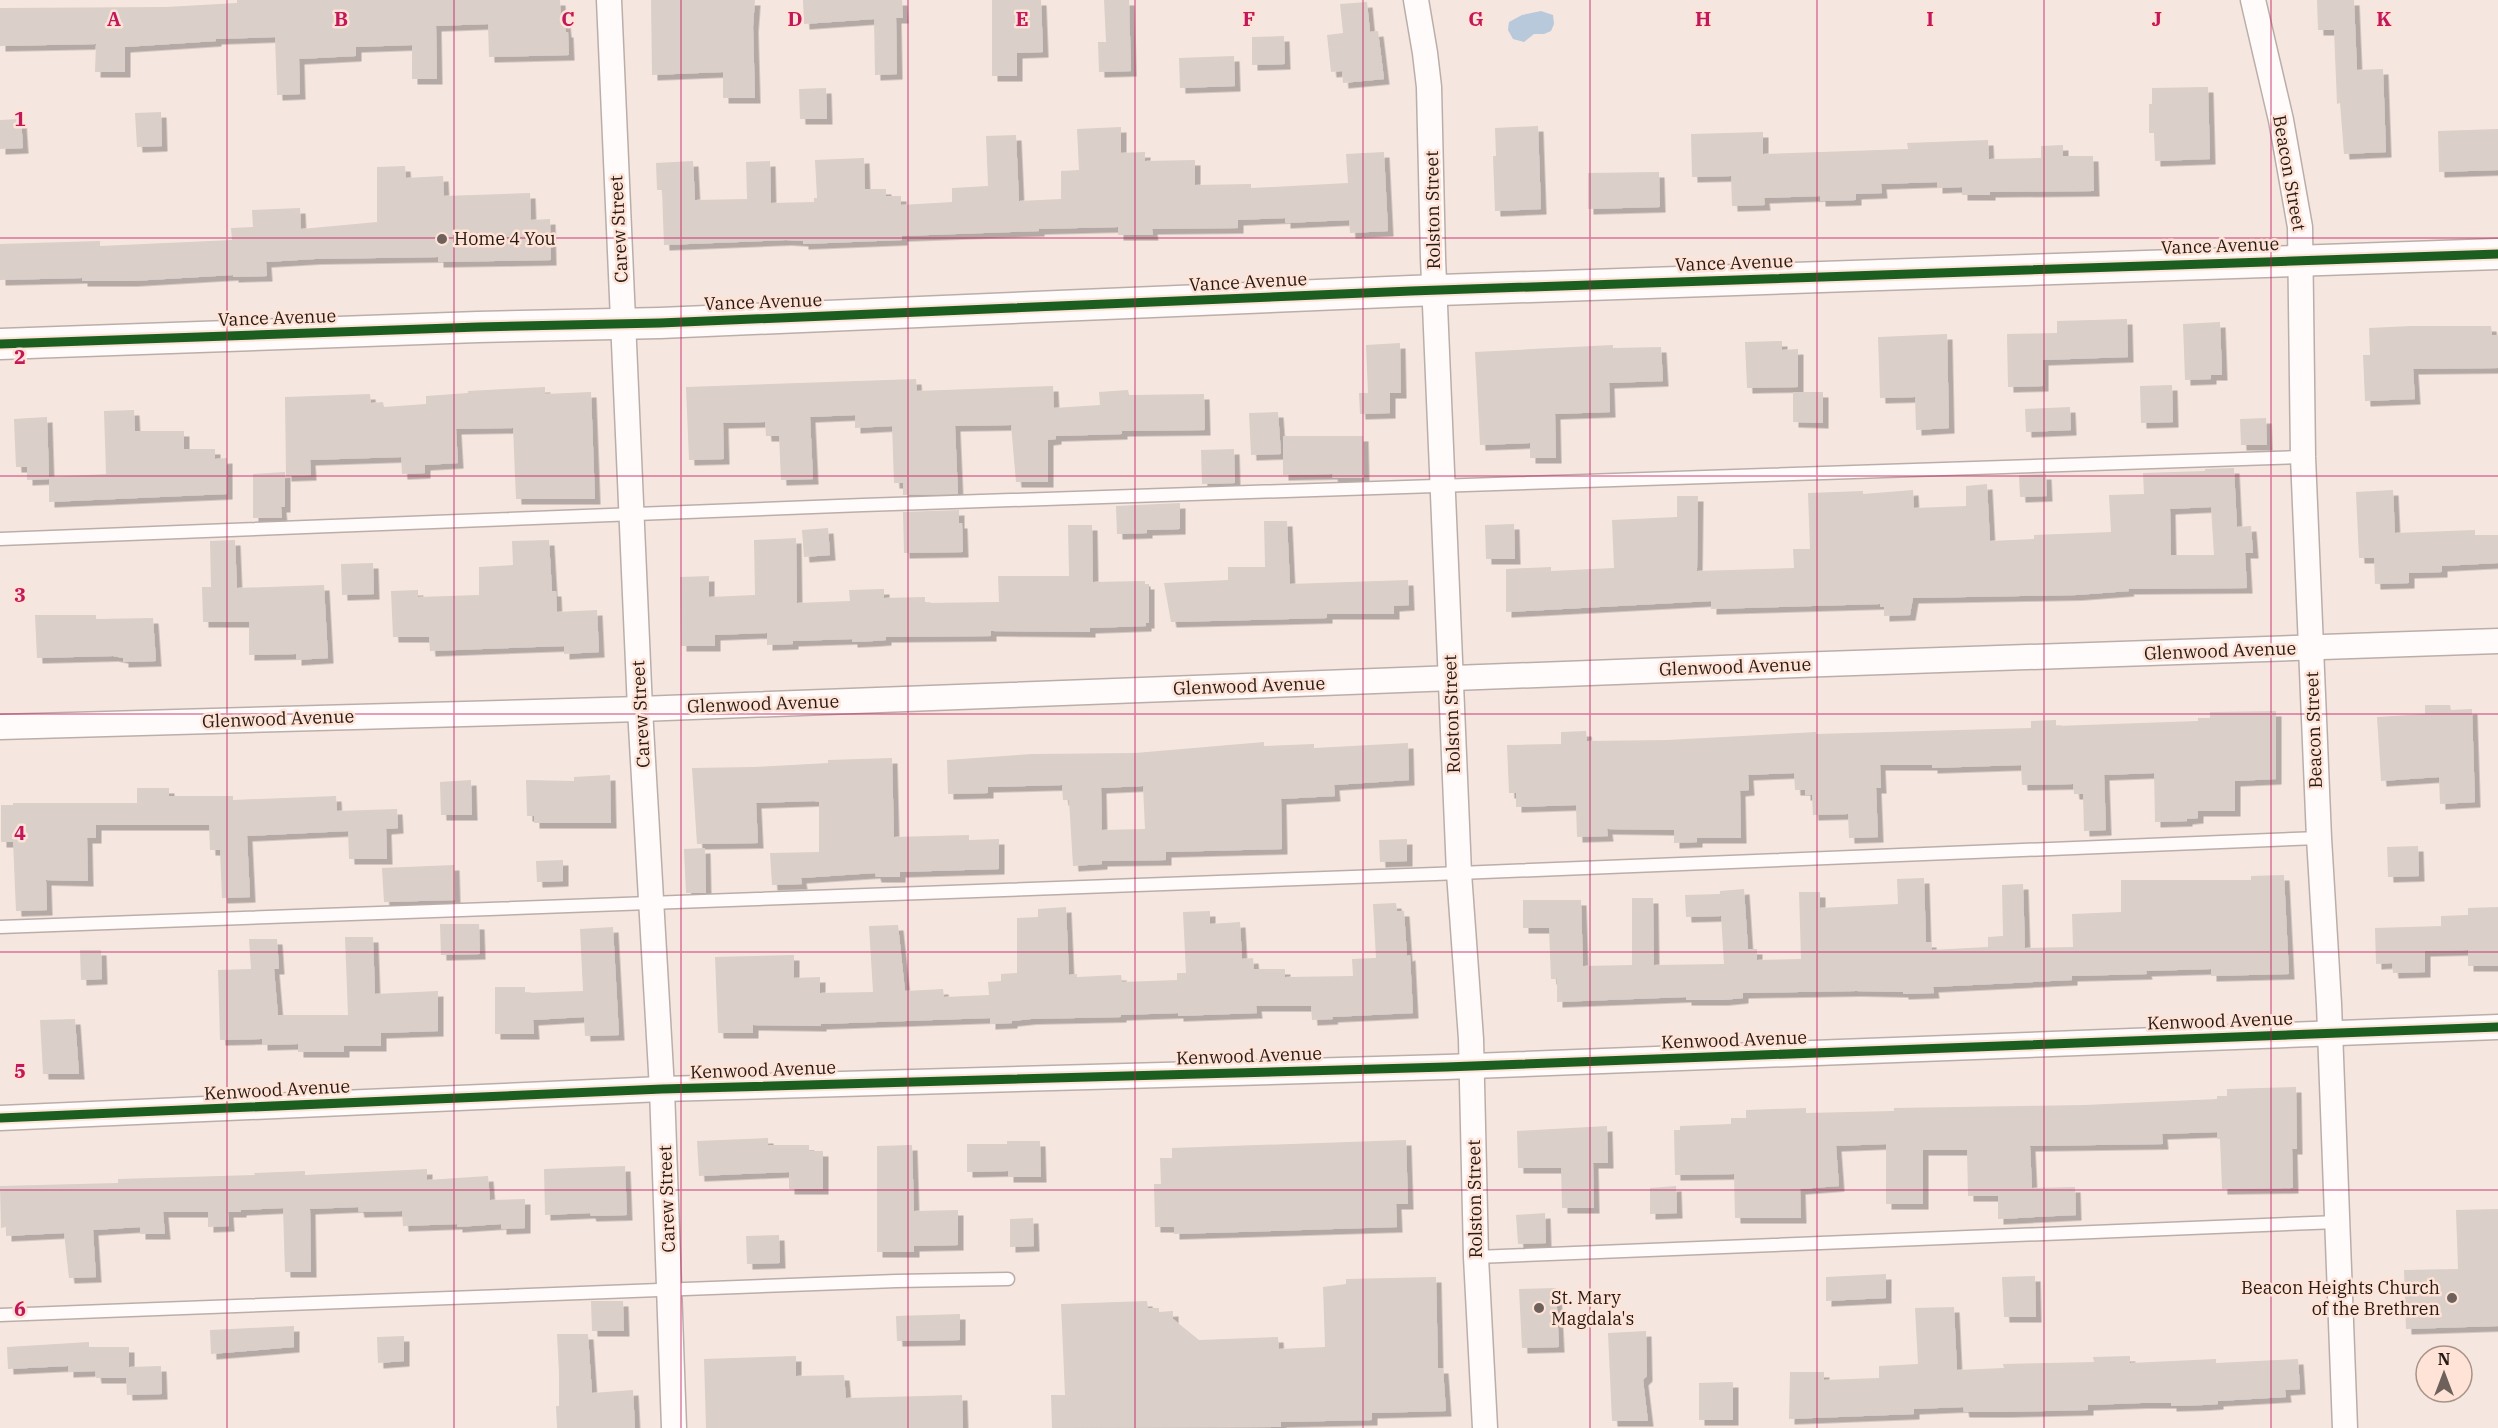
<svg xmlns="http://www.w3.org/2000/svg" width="2498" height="1428" viewBox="0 0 2498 1428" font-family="'IBM Plex Serif',serif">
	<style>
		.water { fill: #b7c9da }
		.building { fill: #dbcfc9; fill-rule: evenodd; filter: url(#shadow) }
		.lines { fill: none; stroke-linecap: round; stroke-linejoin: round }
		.service-casing { stroke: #bbaea9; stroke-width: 15 }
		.minor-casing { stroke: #bbaea9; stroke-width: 27 }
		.tertiary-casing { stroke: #bbaea9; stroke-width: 33 }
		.service { stroke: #fefbfa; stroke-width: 12 }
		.minor { stroke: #fefbfa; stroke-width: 24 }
		.tertiary { stroke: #fefbfa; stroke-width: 30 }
		.cycleway-casing { stroke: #fee3d6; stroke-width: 13 }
		.cycleway { stroke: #1b5e20; stroke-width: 9 }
		.grid { fill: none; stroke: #c2185b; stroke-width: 1.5; stroke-opacity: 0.55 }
		.poi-dot { fill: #6e615b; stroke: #fee3d6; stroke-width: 2 }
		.labels { text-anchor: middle; stroke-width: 5; stroke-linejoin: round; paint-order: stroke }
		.street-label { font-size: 18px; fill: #261a14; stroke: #fee3d6 }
		.poi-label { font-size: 18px; fill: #261a14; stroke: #fee3d6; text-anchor: start }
		.grid-label { font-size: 20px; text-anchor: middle; font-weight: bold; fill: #c2185b; stroke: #fee3d6; stroke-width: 5; stroke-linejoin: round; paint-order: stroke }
	</style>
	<defs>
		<filter id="shadow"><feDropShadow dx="5.5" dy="5.5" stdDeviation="0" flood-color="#0004"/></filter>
	</defs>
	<rect width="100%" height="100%" fill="#f5e6df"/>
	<!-- water -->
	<polygon class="water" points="1541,11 1553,15 1554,24 1551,31 1544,34 1534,34 1524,42 1513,39 1508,30 1509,22 1522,15"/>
	<!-- building -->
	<g class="building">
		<polygon points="237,0 560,0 561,20 565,20 566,32 568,32 569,55 489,57 488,24 436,26 437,79 412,79 412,45 356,47 356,56 299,59 300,94 277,95 275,37 216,39 216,41 125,47 125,72 95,72 96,44 0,46 0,8 166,7 237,3"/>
		<polygon points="651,0 755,0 753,27 755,98 723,98 723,72 652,75"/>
		<polygon points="803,0 902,0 903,18 896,18 897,74 875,75 874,19 804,24"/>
		<polygon points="992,0 1041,0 1043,52 1017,53 1017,76 992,76"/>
		<polygon points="1104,0 1129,0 1131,71 1099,72 1098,42 1106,42"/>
		<polygon points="2317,0 2354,0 2357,70 2383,69 2386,152 2344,154 2340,103 2337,104 2334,30 2318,30"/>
		<polygon points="1367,2 1370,32 1378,31 1384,79 1343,83 1342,71 1331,72 1327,35 1343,33 1340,4"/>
		<polygon points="1284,36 1285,64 1252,65 1252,37"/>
		<polygon points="1234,56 1235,86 1180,88 1179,58"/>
		<polygon points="2208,87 2210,159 2155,161 2154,133 2149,133 2149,104 2152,104 2152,88"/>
		<polygon points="826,88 827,119 800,119 799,89"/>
		<polygon points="161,112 162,146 137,147 135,113"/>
		<polygon points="21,119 23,148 0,149 0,120"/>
		<polygon points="1538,126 1541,209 1495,211 1493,156 1496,156 1495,128"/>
		<polygon points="1121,127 1121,153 1145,152 1145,161 1195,160 1195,185 1251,184 1251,188 1348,183 1346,154 1384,152 1388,231 1350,233 1349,220 1285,223 1285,218 1238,220 1238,228 1152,229 1153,235 1118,235 1118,227 1039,229 1039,231 902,236 902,240 803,244 803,241 786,240 664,245 662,190 657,190 656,163 693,161 695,200 747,199 746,162 770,161 771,203 814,202 814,198 817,198 815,160 864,158 865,189 886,189 886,196 901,196 901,205 952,202 952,188 988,186 986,136 1016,135 1019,201 1061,199 1061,171 1079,170 1077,129"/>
		<polygon points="2498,129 2498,170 2439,172 2438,131"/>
		<polygon points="1763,132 1763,154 1908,149 1907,143 1988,140 1989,159 2041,158 2041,146 2063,145 2063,156 2093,156 2094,191 1990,192 1990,195 1962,195 1962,187 1937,188 1937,182 1881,184 1882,193 1856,194 1856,200 1820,201 1820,196 1764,198 1765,205 1732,206 1731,176 1692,177 1691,134"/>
		<polygon points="405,166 406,178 443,176 444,196 530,193 531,220 550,219 551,260 438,262 438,257 315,259 266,262 267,276 233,277 233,275 132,281 82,281 82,278 0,280 0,244 100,241 100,246 232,240 231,228 253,227 252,210 300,208 301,229 377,222 377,167"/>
		<polygon points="1659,172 1660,207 1588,209 1588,173"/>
		<polygon points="2127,319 2128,357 2043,360 2043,386 2008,387 2007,334 2057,333 2057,321"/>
		<polygon points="2220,322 2222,375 2211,375 2211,379 2185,380 2183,324"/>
		<polygon points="2411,326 2491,326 2492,335 2498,335 2498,368 2413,369 2415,399 2365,401 2363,355 2370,355 2369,328"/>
		<polygon points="1947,334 1949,428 1916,430 1915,397 1880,398 1878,337"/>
		<polygon points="1782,341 1782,350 1798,349 1798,387 1747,388 1745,342"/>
		<polygon points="1400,343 1401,393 1390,393 1390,413 1360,414 1359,393 1368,393 1366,345"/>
		<polygon points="1613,345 1613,348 1661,347 1663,381 1609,383 1610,412 1555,414 1556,458 1530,458 1530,443 1480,445 1475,352"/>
		<polygon points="916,379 917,391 1053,386 1054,408 1100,405 1099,392 1128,390 1129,395 1204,394 1205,430 1122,431 1122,434 1056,436 1056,439 1048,440 1048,482 1016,482 1011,425 955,426 958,494 903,495 903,483 894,483 892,426 855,428 855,415 810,417 813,479 781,480 779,436 766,436 765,422 723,423 724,459 689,460 686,387"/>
		<polygon points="2172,385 2173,422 2141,423 2140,386"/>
		<polygon points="545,387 545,394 591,392 595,499 516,499 513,428 456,429 458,463 425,465 425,473 402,474 401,457 310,460 311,475 286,476 285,397 370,394 371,403 383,402 384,407 426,404 426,396 468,393 468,391"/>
		<polygon points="1793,392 1823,392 1823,423 1793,422"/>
		<polygon points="2070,407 2071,430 2026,432 2025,409"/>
		<polygon points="134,410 135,431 184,431 184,449 215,449 215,459 227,458 227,494 49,502 49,479 27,480 27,467 16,467 14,419 47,417 49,477 106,474 104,411"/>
		<polygon points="1278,412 1281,454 1251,455 1249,413"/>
		<polygon points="2266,418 2267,445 2241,445 2240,419"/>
		<polygon points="1283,436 1363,436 1364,478 1333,478 1332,474 1283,475"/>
		<polygon points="1234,449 1235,483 1202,484 1201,450"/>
		<path d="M2234,468l3,59 14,-1 2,27h-8l2,35 -119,1 1,2 -52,4 -164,3 -3,17 -26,1v-9h-4v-3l-169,5v-8l-205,11v-43l45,-2v4l63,-3 -2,-48 65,-3v-21h21l-1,75 97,-3 -1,-19h17l-2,-56 55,-2v3l50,-4 1,18 52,-2v-20l21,-2 3,57 44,-2v-4l77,-3 -2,-37 35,-1 -1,-21 62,-2v-2zM2211,507l3,48h-43l-1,-46z"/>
		<polygon points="285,472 285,507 281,507 282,518 253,518 253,474"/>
		<polygon points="2046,474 2047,496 2020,497 2019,475"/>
		<polygon points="2393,490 2395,533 2475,530 2475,535 2498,535 2498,563 2442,566 2442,572 2409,573 2409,583 2375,584 2374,558 2359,558 2356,492"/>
		<polygon points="1180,503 1180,529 1147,530 1147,533 1117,534 1116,506"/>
		<polygon points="959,510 959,523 962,523 963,552 904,553 903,512"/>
		<polygon points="1264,521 1287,521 1290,584 1408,580 1409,605 1394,606 1394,614 1327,614 1327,618 1171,622 1164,583 1228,580 1228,567 1265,567"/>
		<polygon points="1514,524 1515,559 1486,559 1485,525"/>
		<polygon points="1068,525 1092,525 1093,582 1145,581 1145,584 1149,584 1149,623 1146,623 1146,626 1090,628 1090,632 991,631 991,636 886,637 886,640 874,641 852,642 852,639 793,641 793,644 767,645 767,633 715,635 715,646 681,646 680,577 709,576 709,597 755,595 754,540 796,538 797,603 850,601 849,590 884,589 884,598 925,597 925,603 999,602 998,576 1069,576"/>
		<polygon points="828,528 830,555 804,557 802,530"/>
		<polygon points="235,540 237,588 324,585 328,658 296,660 296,654 249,655 249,622 203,622 202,587 211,587 210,541"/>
		<polygon points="549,540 552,591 556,591 557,612 597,610 599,652 564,654 564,646 430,651 429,637 393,637 391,591 418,590 418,597 479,595 479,567 513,565 512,541"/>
		<polygon points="373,563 374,594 342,595 341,564"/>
		<polygon points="35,615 96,615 96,619 153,618 156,661 123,662 123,658 113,656 37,658"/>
		<polygon points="2425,705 2450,705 2451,710 2472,709 2475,802 2440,804 2439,777 2381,781 2377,717 2425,714"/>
		<polygon points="2276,711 2276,779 2235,781 2235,811 2198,811 2198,818 2187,819 2187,821 2155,822 2154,773 2104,775 2106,830 2084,831 2083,794 2074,794 2073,784 2022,785 2021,765 1932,768 1932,765 1880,765 1881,788 1876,788 1878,837 1849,838 1848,814 1813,815 1812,795 1805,795 1805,790 1795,790 1794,773 1748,775 1749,790 1740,791 1741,838 1697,838 1697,842 1674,843 1674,830 1607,829 1608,836 1577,837 1576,805 1516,807 1516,793 1509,793 1507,745 1561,744 1561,732 1586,731 1587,741 1667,740 1816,732 1816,734 2031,728 2031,721 2056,720 2056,726 2198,721 2198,718 2210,718 2210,712"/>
		<path d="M1264,742v4l50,-2v4l94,-5 1,37 -75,5 1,11 -54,3 1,50 -116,3v8l-64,1v3l-29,2 -4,-66h-6l-1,-15 -74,2v6l-40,1 -1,-34 85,-6 103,-1zM1143,786l2,43 -43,1 -1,-42z"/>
		<polygon points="892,758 894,837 969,835 969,840 999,839 999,869 900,872 900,877 876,877 875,873 801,878 802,884 772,885 770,853 819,852 819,802 814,801 756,803 758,843 697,844 692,768 755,767 828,763 828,760"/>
		<polygon points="610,775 611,823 534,823 534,816 527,816 526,780 574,781 574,777"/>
		<polygon points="471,780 472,815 441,815 440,782"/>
		<polygon points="137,788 169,788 169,796 233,796 233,800 336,796 337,811 397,809 398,828 386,829 387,859 349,859 348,831 247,836 250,897 222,898 220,850 210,850 209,825 96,825 96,838 87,838 88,881 46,880 47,910 16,911 13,842 1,842 1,805 13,805 13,803 137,803"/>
		<polygon points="1407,839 1407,861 1380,862 1379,840"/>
		<polygon points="2418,846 2419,876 2388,877 2387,847"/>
		<polygon points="705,848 706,893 686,893 684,849"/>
		<polygon points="563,860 563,881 537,882 536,861"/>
		<polygon points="454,865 455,900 384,902 382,868"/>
		<polygon points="2284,875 2289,974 2211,976 2211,969 2146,971 2147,974 2072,976 2072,980 1933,987 1934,993 1903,994 1903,992 1856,991 1743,993 1743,998 1723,1000 1686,1000 1686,997 1557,1002 1557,979 1551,979 1549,928 1523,928 1523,900 1581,900 1583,966 1632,965 1632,898 1653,898 1654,965 1724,964 1721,916 1686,917 1685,895 1720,894 1720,891 1744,889 1748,949 1757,949 1757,960 1801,959 1799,892 1820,892 1820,908 1898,904 1897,879 1924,878 1926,942 1931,942 1932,950 1988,947 1988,937 2003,936 2002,885 2023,884 2025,948 2073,947 2072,914 2121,912 2121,880 2251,880 2251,876"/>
		<polygon points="1396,903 1397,911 1404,911 1407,956 1410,955 1413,1013 1332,1017 1333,1019 1312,1020 1311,1006 1256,1006 1257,1013 1178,1016 1178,1013 1121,1015 1121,1017 1031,1019 1012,1021 1012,1023 990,1024 990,1018 821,1024 821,1026 753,1025 753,1033 718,1033 715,957 794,955 794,978 820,977 820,993 873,992 869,926 898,925 905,991 943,989 944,997 989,995 988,982 1001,981 1001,974 1017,973 1017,918 1038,917 1038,909 1066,907 1069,975 1077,974 1077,977 1121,975 1122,982 1177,980 1177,973 1186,973 1183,912 1210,911 1210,924 1240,922 1242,959 1253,958 1254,969 1285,969 1285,977 1353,976 1352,959 1376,958 1373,904"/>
		<polygon points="2498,907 2498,966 2468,966 2468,950 2425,951 2425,972 2393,973 2392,963 2376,964 2375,928 2441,926 2441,916 2468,915 2468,908"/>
		<polygon points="440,924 479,924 480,954 441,955"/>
		<polygon points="613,927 619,1035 585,1036 584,1017 533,1020 534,1034 495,1034 495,987 525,987 525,993 583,991 580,929"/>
		<polygon points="345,937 373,937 375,994 438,991 438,1031 381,1033 381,1046 344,1046 344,1052 298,1052 298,1044 262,1045 262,1039 220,1040 218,970 251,969 249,939 277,939 279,969 274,969 278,1015 348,1015"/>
		<polygon points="80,950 101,950 102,979 81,980"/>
		<polygon points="75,1019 79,1074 43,1074 40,1020"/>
		<polygon points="2296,1087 2297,1149 2292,1149 2293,1188 2222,1189 2220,1139 2217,1139 2217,1132 2162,1134 2163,1144 2030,1146 2032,1188 2075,1187 2076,1215 1998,1219 1998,1196 1968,1196 1967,1150 1923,1150 1923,1204 1886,1204 1886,1144 1836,1146 1839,1186 1800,1189 1801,1218 1735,1218 1734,1174 1675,1175 1674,1130 1680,1130 1680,1126 1731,1124 1731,1118 1746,1118 1746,1110 1806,1108 1806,1113 1894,1111 1894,1108 2084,1105 2217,1099 2217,1096 2227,1096 2227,1089"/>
		<polygon points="1607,1126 1608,1163 1593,1163 1594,1208 1562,1208 1561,1168 1518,1168 1517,1131"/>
		<polygon points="768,1138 768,1145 809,1145 809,1151 823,1151 823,1189 789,1189 789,1172 699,1176 697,1141"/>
		<polygon points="1406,1140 1408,1204 1396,1204 1397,1227 1174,1234 1174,1227 1155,1227 1154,1184 1161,1184 1160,1158 1172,1158 1172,1148"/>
		<polygon points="1007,1141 1040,1141 1041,1177 1008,1177 1008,1171 967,1172 967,1144 1007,1144"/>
		<polygon points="912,1145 914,1211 958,1210 958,1245 914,1246 914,1252 877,1252 877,1146"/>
		<polygon points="625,1166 627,1215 591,1216 590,1213 545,1215 544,1169"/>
		<polygon points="427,1169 427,1180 488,1176 490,1200 525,1199 525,1228 501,1229 501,1224 457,1227 457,1224 403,1226 402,1211 359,1212 358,1207 310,1209 311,1272 285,1272 283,1208 241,1210 241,1212 228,1212 229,1226 208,1227 208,1212 163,1212 165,1234 140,1234 140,1227 93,1230 96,1277 69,1278 64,1233 6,1236 6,1227 1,1228 0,1186 118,1183 118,1179 255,1175 254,1173 305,1171 305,1175"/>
		<polygon points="1676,1186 1677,1213 1650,1214 1650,1188"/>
		<polygon points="2498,1209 2498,1326 2406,1329 2404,1270 2458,1269 2456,1210"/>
		<polygon points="1545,1213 1546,1243 1518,1244 1516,1215"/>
		<polygon points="1033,1218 1034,1246 1010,1247 1010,1219"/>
		<polygon points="779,1235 780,1263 747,1264 746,1236"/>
		<polygon points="1886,1274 1886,1298 1826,1301 1826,1277"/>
		<polygon points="2035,1276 2036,1317 2004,1317 2002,1277"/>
		<polygon points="1436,1277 1438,1368 1443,1368 1446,1411 1372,1413 1372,1420 1281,1422 1281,1427 1052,1428 1051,1395 1065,1395 1061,1304 1147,1301 1148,1308 1159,1308 1159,1312 1173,1311 1173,1319 1199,1340 1278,1337 1279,1349 1325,1347 1323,1287 1346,1284 1346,1279"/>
		<polygon points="1556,1288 1559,1347 1522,1348 1519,1289"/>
		<polygon points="591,1301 623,1301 624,1331 592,1331"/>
		<polygon points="1954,1307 1957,1370 2004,1368 2003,1364 2094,1362 2093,1357 2130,1356 2130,1363 2216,1359 2216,1363 2298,1359 2300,1389 2285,1390 2286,1397 2218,1401 2218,1404 2204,1405 2171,1406 2171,1403 2141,1403 2088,1405 2088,1410 2005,1412 1964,1412 1963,1407 1914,1409 1914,1414 1789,1419 1790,1372 1824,1372 1824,1380 1879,1378 1879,1366 1918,1364 1915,1308"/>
		<polygon points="960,1314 960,1340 897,1341 896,1316"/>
		<polygon points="294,1326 294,1347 211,1354 210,1330"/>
		<polygon points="1646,1331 1647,1376 1643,1380 1648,1421 1612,1421 1608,1333"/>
		<polygon points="557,1334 588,1334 592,1393 633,1390 635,1428 557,1428 556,1406 559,1406 559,1373"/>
		<polygon points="404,1336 404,1361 378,1363 377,1337"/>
		<polygon points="89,1342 89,1347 129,1347 129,1367 161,1366 162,1394 127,1395 126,1378 96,1378 95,1371 68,1372 68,1366 8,1369 7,1347"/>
		<polygon points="796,1356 796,1376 844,1375 846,1398 962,1395 963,1428 706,1428 704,1359"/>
		<polygon points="1733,1382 1733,1420 1699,1420 1699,1383"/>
	</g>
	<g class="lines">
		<!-- service casing -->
		<g class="service-casing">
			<g id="service">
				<polyline points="0,539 863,505 2303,457"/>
				<polyline points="0,927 1435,874 2319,838"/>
				<polyline points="1476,1257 2338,1222"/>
				<polyline points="0,1315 896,1281 1008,1279"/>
			</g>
		</g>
		<!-- minor casing -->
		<g class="minor-casing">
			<g id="minor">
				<polyline points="609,0 640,709 662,1089 674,1428"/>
				<polyline points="1416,0 1425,53 1429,87 1433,258 1459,873 1471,1039 1476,1257 1485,1428"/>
				<polyline points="2253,0 2281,120 2300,227 2303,457 2319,838 2329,1004 2345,1428"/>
				<polyline points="0,727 640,709 1825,664 2498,641"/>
				<polyline points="0,1118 662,1089 1446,1067 2498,1027"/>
			</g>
		</g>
		<!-- tertiary casing -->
		<g class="tertiary-casing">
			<polyline id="tertiary" points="0,344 478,327 660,323 1411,291 2498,254"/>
		</g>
		<!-- service -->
		<use href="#service" class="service"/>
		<!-- minor -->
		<use href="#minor" class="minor"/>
		<!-- tertiary -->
		<use href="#tertiary" class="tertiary"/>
		<!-- cycleway casing -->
		<g class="cycleway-casing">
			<g id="cycleway">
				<polyline points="0,344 478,327 660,323 1411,291 2498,254"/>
				<polyline points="0,1118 662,1089 1446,1067 2498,1027"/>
			</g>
		</g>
		<!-- cycleway -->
		<use href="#cycleway" class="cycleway"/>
	</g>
	<!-- grid -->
	<path class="grid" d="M227,0v1428M454,0v1428M681,0v1428M908,0v1428M1135,0v1428M1363,0v1428M1590,0v1428M1817,0v1428M2044,0v1428M2271,0v1428M0,238h2498M0,476h2498M0,714h2498M0,952h2498M0,1190h2498"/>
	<!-- markers -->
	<g class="poi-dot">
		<circle cx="442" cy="239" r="6"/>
		<circle cx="2452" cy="1298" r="6"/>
		<circle cx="1539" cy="1308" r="6"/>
	</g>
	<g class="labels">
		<!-- street labels -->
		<g class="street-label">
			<text transform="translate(2289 173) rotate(80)" y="6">Beacon Street</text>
			<text transform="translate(1433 210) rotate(-91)" y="6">Rolston Street</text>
			<text transform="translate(619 229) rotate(-93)" y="6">Carew Street</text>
			<text transform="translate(2220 246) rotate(-2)" y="6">Vance Avenue</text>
			<text transform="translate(1734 263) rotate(-2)" y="6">Vance Avenue</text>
			<text transform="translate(1248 282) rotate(-3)" y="6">Vance Avenue</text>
			<text transform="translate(763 302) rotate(-2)" y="6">Vance Avenue</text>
			<text transform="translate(277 318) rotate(-2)" y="6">Vance Avenue</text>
			<text transform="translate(2220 651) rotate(-2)" y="6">Glenwood Avenue</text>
			<text transform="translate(1735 667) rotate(-2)" y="6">Glenwood Avenue</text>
			<text transform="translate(1249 686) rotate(-2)" y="6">Glenwood Avenue</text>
			<text transform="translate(763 704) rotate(-2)" y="6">Glenwood Avenue</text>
			<text transform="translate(641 714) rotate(-93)" y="6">Carew Street</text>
			<text transform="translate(1452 714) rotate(-92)" y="6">Rolston Street</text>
			<text transform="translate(278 719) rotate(-2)" y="6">Glenwood Avenue</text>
			<text transform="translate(2314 730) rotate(-92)" y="6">Beacon Street</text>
			<text transform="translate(2220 1021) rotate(-2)" y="6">Kenwood Avenue</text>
			<text transform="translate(1734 1040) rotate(-2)" y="6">Kenwood Avenue</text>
			<text transform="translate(1249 1056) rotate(-2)" y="6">Kenwood Avenue</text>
			<text transform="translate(763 1070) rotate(-2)" y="6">Kenwood Avenue</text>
			<text transform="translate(277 1090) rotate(-3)" y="6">Kenwood Avenue</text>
			<text transform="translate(667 1199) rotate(-92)" y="6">Carew Street</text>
			<text transform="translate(1475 1199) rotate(-91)" y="6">Rolston Street</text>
		</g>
		<!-- poi labels -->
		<g class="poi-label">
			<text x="454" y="245">Home 4 You</text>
			<text x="2440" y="1294" text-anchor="end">Beacon Heights Church<tspan x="2440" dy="21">of the Brethren</tspan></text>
			<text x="1551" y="1304">St. Mary<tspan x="1551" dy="21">Magdala's</tspan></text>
		</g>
	</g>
	<g class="grid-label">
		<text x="114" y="26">A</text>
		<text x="341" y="26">B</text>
		<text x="568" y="26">C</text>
		<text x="795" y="26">D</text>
		<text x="1022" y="26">E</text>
		<text x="1249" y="26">F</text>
		<text x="1476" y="26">G</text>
		<text x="1703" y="26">H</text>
		<text x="1930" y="26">I</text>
		<text x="2157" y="26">J</text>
		<text x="2384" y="26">K</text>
		<text x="20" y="126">1</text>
		<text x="20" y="364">2</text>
		<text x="20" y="602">3</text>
		<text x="20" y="840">4</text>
		<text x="20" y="1078">5</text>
		<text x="20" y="1316">6</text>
	</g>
	<!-- north arrow -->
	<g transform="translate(2444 1374)"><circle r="28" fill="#fee3d6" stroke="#a89388" stroke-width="1.5"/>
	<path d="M0-4.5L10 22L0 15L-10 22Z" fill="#6e615b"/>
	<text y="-9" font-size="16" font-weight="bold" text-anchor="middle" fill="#261a14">N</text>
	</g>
</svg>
